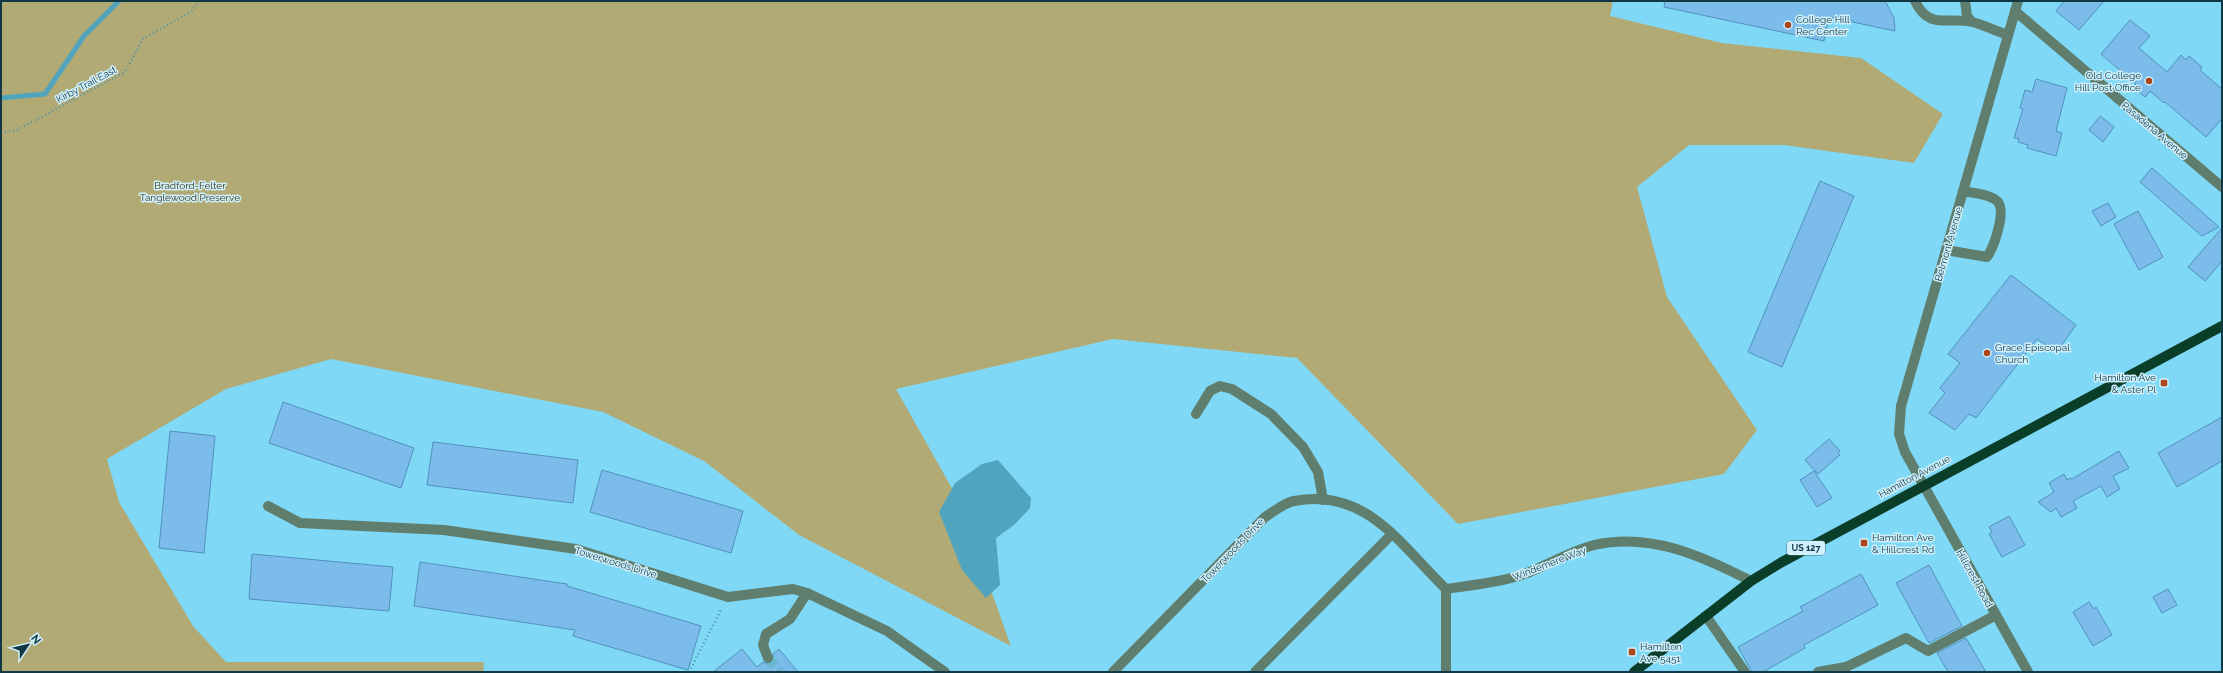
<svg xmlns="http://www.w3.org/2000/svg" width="2223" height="673" viewBox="0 0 2223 673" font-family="Raleway,sans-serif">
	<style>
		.green { fill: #b1aa75 }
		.water { fill: #50a4be }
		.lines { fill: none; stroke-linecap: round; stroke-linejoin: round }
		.stream { stroke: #50a4be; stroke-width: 5 }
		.building { fill: #7bbceb; stroke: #5191be }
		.minor-tunnel { stroke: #69b8d1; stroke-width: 10; stroke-dasharray: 10 5; stroke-linecap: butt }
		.path { stroke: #5195aa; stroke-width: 2.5; stroke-dasharray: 1 3; stroke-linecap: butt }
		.minor { stroke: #607e6e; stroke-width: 10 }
		.major { stroke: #0b3e29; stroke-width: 10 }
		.poi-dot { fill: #ac461b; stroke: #d0f0fc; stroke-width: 1.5 }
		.labels { text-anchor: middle; stroke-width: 3; stroke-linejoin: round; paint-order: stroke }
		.shield { fill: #d0f0fc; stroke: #4a6f7a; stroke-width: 1 }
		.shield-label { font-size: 9px; font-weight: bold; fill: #113843 }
		.poi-label { font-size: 10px; fill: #113843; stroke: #d0f0fc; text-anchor: start }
		.street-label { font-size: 10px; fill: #113843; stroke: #d0f0fc }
		.park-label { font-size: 10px; fill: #393516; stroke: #d0f0fc }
	</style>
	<rect width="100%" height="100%" fill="#7fd8f5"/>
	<!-- green -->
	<polygon class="green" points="1,1 1613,1 1610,16 1722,43 1861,58 1943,114 1914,163 1784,145 1689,145 1637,187 1667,297 1757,430 1724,474 1458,524 1297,358 1113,339 896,389 958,499 1011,646 799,535 704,461 603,412 331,359 226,389 107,459 119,502 193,626 226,662 484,662 483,672 1,672"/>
	<!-- water -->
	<polygon class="water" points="998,460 1031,498 1030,508 1014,525 996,538 1000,585 986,598 962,570 939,512 955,483 982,464"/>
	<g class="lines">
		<!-- stream -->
		<polyline class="stream" points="1,98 45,94 84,36 119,1"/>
	</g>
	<!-- building -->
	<g class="building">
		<polygon points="1665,1 1885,1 1894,18 1895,31 1829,17 1824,41 1664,7"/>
		<polygon points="2064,1 2104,1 2079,30 2056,11"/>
		<polygon points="2130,20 2150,36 2139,48 2167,72 2181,55 2186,60 2189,56 2202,67 2200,70 2222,89 2222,119 2206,137 2165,102 2164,103 2150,91 2145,97 2133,87 2136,84 2101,54"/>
		<polygon points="2036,79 2067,88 2056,131 2062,133 2056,156 2027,148 2028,145 2018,142 2019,139 2014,138 2023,109 2020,108 2025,90 2032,92"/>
		<polygon points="2100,116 2114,127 2103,142 2089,130"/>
		<polygon points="2152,168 2219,227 2202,236 2140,182"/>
		<polygon points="1820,181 1854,196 1782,367 1748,352"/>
		<polygon points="2108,203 2116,217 2101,226 2092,211"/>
		<polygon points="2138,211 2163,257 2139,270 2114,224"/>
		<polygon points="2222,228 2222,261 2205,281 2188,267"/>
		<polygon points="2011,275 2076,325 2057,352 2037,339 1976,418 1969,414 1955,430 1929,413 1945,393 1940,388 1960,363 1948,354"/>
		<polygon points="283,402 414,448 401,488 269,443"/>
		<polygon points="2222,417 2222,461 2177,487 2158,453"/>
		<polygon points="170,431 215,436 204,553 159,548"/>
		<polygon points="1829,439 1840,451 1838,453 1840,455 1818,474 1805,460"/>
		<polygon points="433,442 578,460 573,503 427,485"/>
		<polygon points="2119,451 2129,468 2113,476 2120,489 2107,497 2101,486 2073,501 2077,508 2061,517 2056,508 2051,512 2038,502 2054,492 2049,483 2064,474 2067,480 2071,478 2072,479"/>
		<polygon points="602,470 743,511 731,553 590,512"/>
		<polygon points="1814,471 1832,498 1817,507 1800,480"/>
		<polygon points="2009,516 2025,545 2002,557 1989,534 1992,532 1989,527"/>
		<polygon points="252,554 393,567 389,611 249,599"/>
		<polygon points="420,562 567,584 567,586 701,626 688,670 573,636 575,630 414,606"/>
		<polygon points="1929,565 1962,626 1929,643 1896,583"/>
		<polygon points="1861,574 1878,605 1804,645 1805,648 1763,672 1752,672 1738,647 1803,611 1800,607"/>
		<polygon points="2168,589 2177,605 2162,613 2153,597"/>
		<polygon points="2089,602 2094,609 2096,607 2112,635 2093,646 2073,612"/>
		<polygon points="1966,638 1986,672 1948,672 1937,653"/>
		<polygon points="742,649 757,667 763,662 767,664 773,662 773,654 779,649 798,672 713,672"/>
	</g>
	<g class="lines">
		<!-- minor-tunnel -->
		<polyline class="minor-tunnel" points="768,658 780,672"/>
		<!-- path -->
		<g class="path">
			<polyline points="1,132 17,130 125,72 143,39 192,11 199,1"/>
			<polyline points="689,672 722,608"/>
		</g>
		<!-- minor -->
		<g class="minor">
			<path d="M1915,1c14,30 34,15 57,21 12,3 24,9 36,13"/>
			<polyline points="1965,1 1967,16 1971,21"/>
			<polyline points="2018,1 1901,406 1899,434 1905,452 2028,672"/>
			<polyline points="2015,11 2222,187"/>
			<path d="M1946,250l41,7c7,-10 20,-47 10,-56 -7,-7 -25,-8 -34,-10"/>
			<polyline points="1196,414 1210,391 1220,386 1232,389 1271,414 1303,447 1318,472 1323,500"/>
			<polyline points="268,506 300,523 444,530 576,549 728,597 793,589 807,593 887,631 945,672"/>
			<path d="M1446,589c28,-4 57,-7 84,-17 21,-9 41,-21 64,-27 56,-13 108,11 157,36"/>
			<polyline points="1706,616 1745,672"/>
			<polyline points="768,658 763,645 766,634 790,619 807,593"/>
			<path d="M1113,672l152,-155c8,-5 19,-14 29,-16 73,-14 107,45 152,88"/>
			<polyline points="1255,672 1392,534"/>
			<polyline points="1446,672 1446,589"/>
			<polyline points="1818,672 1846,667 1906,638 1928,651 1996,615"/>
		</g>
		<!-- major -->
		<polyline class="major" points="1634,672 1751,581 1782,562 2222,326"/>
	</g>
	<!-- markers -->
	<g class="poi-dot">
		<circle cx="1788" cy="25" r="4"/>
		<circle cx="2149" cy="81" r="4"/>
		<circle cx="1987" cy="353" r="4"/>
		<rect x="2160" y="379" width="8" height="8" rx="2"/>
		<rect x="1860" y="539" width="8" height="8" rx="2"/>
		<rect x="1628" y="648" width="8" height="8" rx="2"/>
	</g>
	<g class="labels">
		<!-- shield labels -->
		<rect class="shield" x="1787" y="541" width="38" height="14" rx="3"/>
		<g class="shield-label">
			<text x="1806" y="551">US 127</text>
		</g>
		<!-- poi labels -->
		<g class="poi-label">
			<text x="1796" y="23">College Hill<tspan x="1796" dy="12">Rec Center</tspan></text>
			<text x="2141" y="79" text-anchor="end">Old College<tspan x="2141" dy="12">Hill Post Office</tspan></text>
			<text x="1995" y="351">Grace Episcopal<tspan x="1995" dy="12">Church</tspan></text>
			<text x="2156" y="381" text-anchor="end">Hamilton Ave<tspan x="2156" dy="12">&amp; Aster Pl</tspan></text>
			<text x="1872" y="541">Hamilton Ave<tspan x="1872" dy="12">&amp; Hillcrest Rd</tspan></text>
			<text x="1640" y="650">Hamilton<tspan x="1640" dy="12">Ave 5451</tspan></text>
		</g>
		<!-- street labels -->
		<g class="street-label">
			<text transform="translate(86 84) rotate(-28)" y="4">Kirby Trail East</text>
			<text transform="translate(2155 130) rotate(40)" y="4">Pasadena Avenue</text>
			<text transform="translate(1948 244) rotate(-74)" y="4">Belmont Avenue</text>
			<text transform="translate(1914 476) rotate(-28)" y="4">Hamilton Avenue</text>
			<text transform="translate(1232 550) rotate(-46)" y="4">Towerwoods Drive</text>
			<text transform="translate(616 562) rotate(17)" y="4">Towerwoods Drive</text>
			<text transform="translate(1549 563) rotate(-21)" y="4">Windemere Way</text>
			<text transform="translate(1975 578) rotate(61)" y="4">Hillcrest Road</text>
		</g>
		<!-- park labels -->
		<g class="park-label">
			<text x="190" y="189">Bradford-Felter<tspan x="190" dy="12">Tanglewood Preserve</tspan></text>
		</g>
	</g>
	<!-- border -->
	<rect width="2223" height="673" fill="none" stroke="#113843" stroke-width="4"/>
	<!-- north arrow -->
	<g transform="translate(28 645) rotate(55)" stroke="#d0f0fc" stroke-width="3" paint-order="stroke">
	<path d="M0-3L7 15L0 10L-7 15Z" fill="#113843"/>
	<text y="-6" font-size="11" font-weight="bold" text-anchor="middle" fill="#113843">N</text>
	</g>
</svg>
